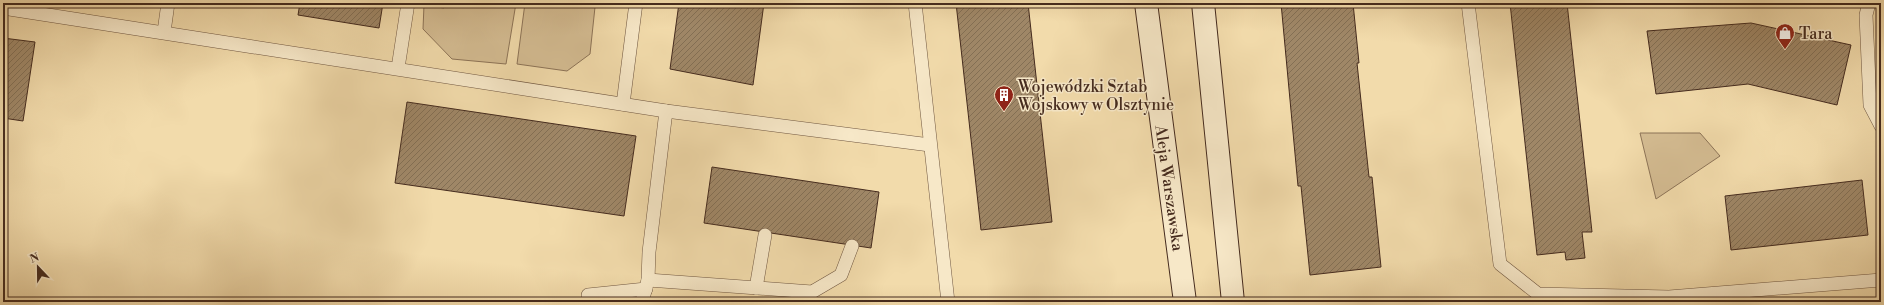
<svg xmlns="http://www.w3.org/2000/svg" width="1884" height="305" viewBox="0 0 1884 305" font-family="'Libre Bodoni',serif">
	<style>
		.green { fill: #d5bd93; stroke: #8d7458 }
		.building { fill: url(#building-hatch); stroke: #452b1e }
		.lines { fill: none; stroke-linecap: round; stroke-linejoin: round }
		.lane-casing { stroke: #705741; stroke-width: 14 }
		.secondary-casing { stroke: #452b1e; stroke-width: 24 }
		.lane { stroke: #f7e8c8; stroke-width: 13 }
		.secondary { stroke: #f7e8c8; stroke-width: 22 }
		.labels { text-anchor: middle; stroke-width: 3; stroke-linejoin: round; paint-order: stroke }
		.poi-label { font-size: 16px; fill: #452b1e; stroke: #f7e8c8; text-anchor: start }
		.street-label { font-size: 16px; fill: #452b1e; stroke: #f7e8c8 }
	</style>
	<defs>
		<pattern id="building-hatch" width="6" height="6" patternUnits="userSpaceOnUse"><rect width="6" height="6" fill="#9f8767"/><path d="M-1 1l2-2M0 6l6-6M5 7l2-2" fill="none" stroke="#836f54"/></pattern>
	</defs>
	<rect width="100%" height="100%" fill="#f2dbab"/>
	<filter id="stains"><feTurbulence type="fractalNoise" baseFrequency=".005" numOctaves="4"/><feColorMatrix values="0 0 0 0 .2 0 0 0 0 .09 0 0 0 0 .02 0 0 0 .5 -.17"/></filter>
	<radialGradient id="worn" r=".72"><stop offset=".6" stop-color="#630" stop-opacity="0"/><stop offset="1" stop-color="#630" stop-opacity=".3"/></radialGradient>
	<!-- green -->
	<g class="green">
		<polygon points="445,3 516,3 506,64 452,59 423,29 424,5 444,8"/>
		<polygon points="525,3 558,3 595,7 590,54 567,71 517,64"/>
		<polygon points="1640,133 1700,133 1720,156 1656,199"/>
	</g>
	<!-- building -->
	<g class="building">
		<polygon points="300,3 383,3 379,28 298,15"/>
		<polygon points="679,3 764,3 753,85 670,69"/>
		<polygon points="956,3 1028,3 1052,222 981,230"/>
		<polygon points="1281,3 1353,3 1359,63 1357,63 1369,177 1372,177 1381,267 1310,275 1301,186 1298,186"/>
		<polygon points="1510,3 1567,3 1592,232 1582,232 1585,258 1566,260 1565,252 1537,255"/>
		<polygon points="1751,23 1851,45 1837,105 1748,84 1656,94 1647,31"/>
		<polygon points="3,38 35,42 23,121 3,118"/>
		<polygon points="407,102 636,136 624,216 395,183"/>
		<polygon points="712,167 879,192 871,248 704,223"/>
		<polygon points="1862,180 1868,235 1731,250 1725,196"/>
	</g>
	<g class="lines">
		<!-- lane casing -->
		<g class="lane-casing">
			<g id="lane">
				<polyline points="915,3 948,302"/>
				<polyline points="1468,3 1500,264 1538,294 1669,297 1881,280"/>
				<polyline points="1869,3 1866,15 1870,105 1881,126"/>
				<polyline points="3,8 666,111 930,145"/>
				<polyline points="164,32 168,3"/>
				<polyline points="398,68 408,3"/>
				<polyline points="623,104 636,3"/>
				<polyline points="648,280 812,292 841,275 852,246"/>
				<polyline points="756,288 765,235"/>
				<polyline points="588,295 646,289"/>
				<polyline points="642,302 648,280 649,252 666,111"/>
			</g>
		</g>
		<!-- secondary casing -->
		<g class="secondary-casing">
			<g id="secondary">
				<polyline points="1146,3 1185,302"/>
				<polyline points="1203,3 1233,302"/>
			</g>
		</g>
		<!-- lane -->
		<use href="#lane" class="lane"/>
		<!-- secondary -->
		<use href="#secondary" class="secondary"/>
	</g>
	<!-- icons -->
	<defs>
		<g id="shop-pin" transform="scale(1)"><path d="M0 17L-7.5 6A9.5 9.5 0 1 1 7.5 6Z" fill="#8f2418" stroke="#f7e8c8"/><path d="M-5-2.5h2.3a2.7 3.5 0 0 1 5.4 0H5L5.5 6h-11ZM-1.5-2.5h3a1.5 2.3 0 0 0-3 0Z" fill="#fff"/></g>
		<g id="building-pin" transform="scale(1)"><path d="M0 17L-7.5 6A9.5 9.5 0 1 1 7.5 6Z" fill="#8f2418" stroke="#f7e8c8"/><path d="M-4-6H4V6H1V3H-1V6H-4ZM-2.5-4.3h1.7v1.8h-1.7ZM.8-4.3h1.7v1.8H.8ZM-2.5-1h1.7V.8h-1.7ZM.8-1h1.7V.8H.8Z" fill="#fff"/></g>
	</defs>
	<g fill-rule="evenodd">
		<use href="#shop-pin" x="1785" y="33"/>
		<use href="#building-pin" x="1004" y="95"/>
	</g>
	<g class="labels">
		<!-- poi labels -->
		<g class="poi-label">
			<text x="1799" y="39">Tara</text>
			<text x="1018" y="92">Wojewódzki Sztab<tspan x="1018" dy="18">Wojskowy w Olsztynie</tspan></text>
		</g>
		<!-- street labels -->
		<g class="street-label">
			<text transform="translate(1170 188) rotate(82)" y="6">Aleja Warszawska</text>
		</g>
	</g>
	<!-- margin -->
	<rect width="1884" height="305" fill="none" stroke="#f2dbab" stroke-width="16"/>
	<rect x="4" y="4" width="1876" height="297" fill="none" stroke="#452b1e" stroke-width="2"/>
	<rect x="8" y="8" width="1868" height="289" fill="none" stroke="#452b1e"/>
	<!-- north arrow -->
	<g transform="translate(38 267) rotate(338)" stroke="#f7e8c8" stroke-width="3" paint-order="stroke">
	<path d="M0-3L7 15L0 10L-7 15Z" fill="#452b1e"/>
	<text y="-6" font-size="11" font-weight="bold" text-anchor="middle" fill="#452b1e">N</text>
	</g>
	<rect width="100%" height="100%" filter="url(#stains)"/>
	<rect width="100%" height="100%" fill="url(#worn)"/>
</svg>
